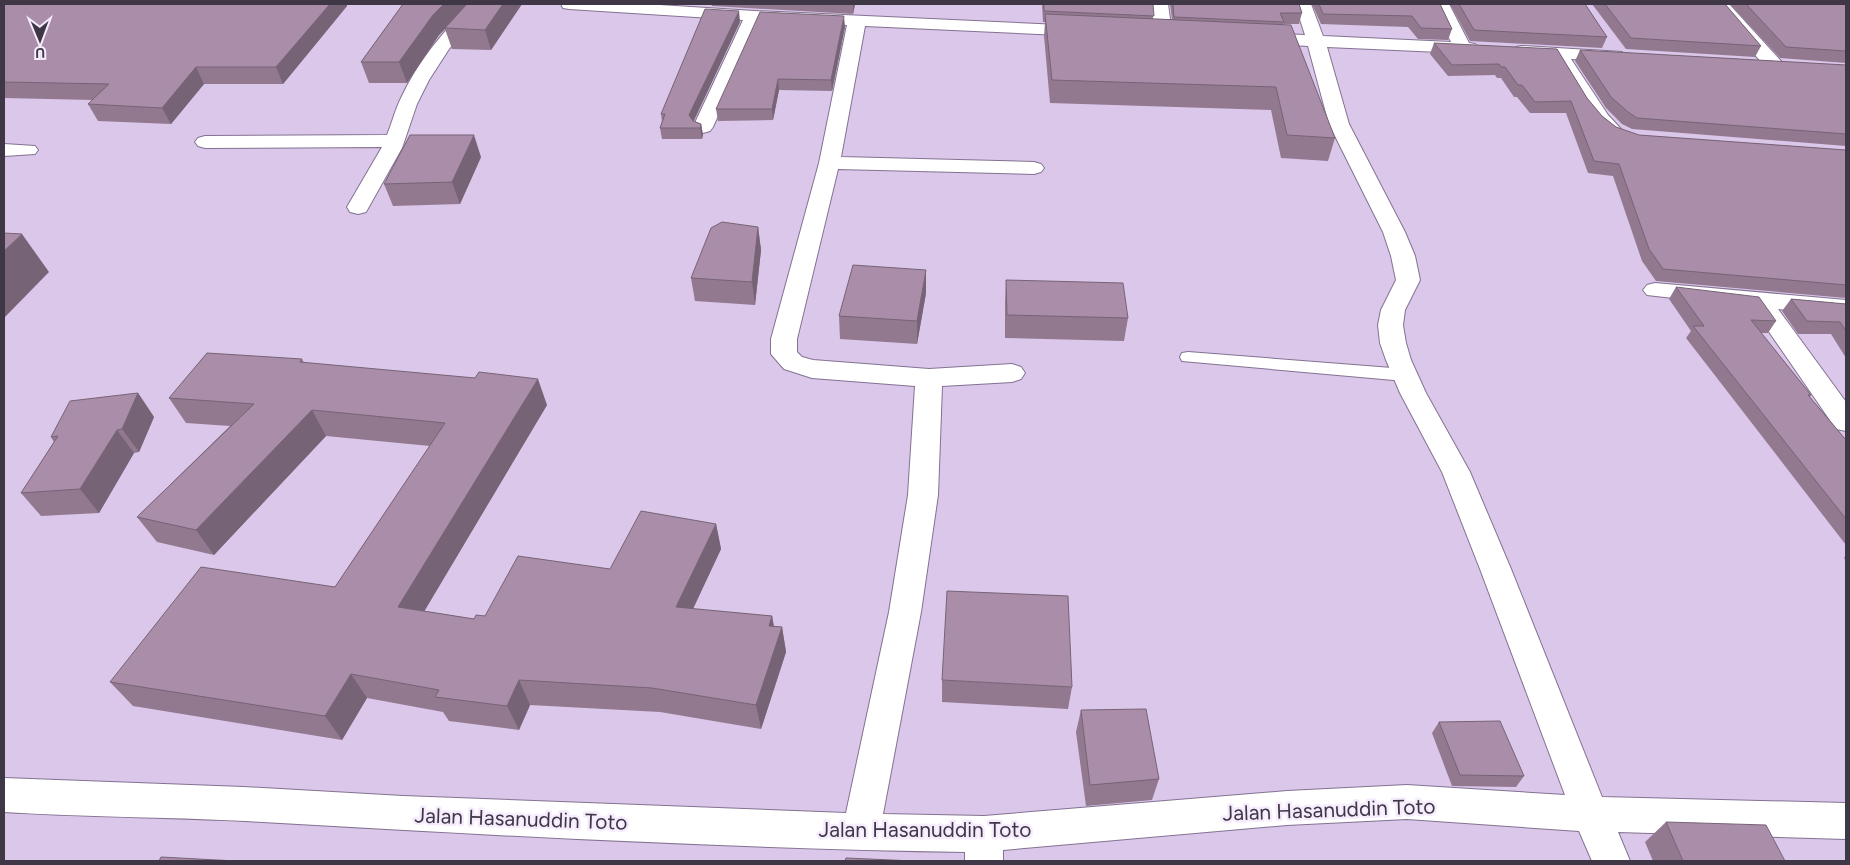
<svg xmlns="http://www.w3.org/2000/svg" width="1850" height="865" viewBox="0 0 1850 865" font-family="Figtree,sans-serif">
	<style>
		.lines { fill: none; stroke-linecap: round; stroke-linejoin: round }
		.service-casing { stroke: #837291; stroke-width: 2 }
		.minor-casing { stroke: #837291; stroke-width: 2 }
		.service { fill: #fff; fill-rule: evenodd }
		.minor { fill: #fff; fill-rule: evenodd }
		.wall { fill: #927990 }
		.shaded-wall { fill: #776376 }
		.building { fill: #aa8da8; stroke: #776376 }
		.labels { text-anchor: middle; stroke-width: 5; stroke-linejoin: round; paint-order: stroke }
		.near-street-label { font-size: 21px; fill: #3f3745; stroke: #f6ecfe }
	</style>
	<rect width="100%" height="100%" fill="#dac7ea"/>
	<g class="lines">
		<!-- service casing -->
		<g class="service-casing">
			<polygon id="service" points="1188,352 1405,369 1411,371 1413,375 1411,379 1405,381 1182,361 1180,357 1182,353"/>
		</g>
		<!-- minor casing -->
		<g class="minor-casing">
			<g id="minor">
				<path d="M471,4h17l-39,45 -20,31 -12,24 -15,44 -36,64 -8,2 -8,-2 -3,-5 35,-60 -177,1 -7,-2 -3,-4 3,-4 7,-2 182,-1c5,-12 8,-25 14,-37 16,-35 42,-67 70,-94z"/>
				<path d="M561,4h83l110,7 328,15 6,1 3,4 -3,4 -6,1 -217,-10 -24,131 193,5 7,2 3,4 -3,4 -7,2 -196,-5 -41,170v13l5,5 11,3 116,9 83,-5 9,3 4,6 -4,6 -9,3 -70,4 -4,109 -17,117 -38,202 101,2 303,-25 120,-6 158,10 -85,-226 -38,-97 -42,-79 -14,-33 -6,-17 -2,-18 3,-15 15,-30 -5,-24 -8,-24 -54,-108 -21,-78 -48,-3 -6,-1 -3,-4 3,-4 6,-1 45,2 -10,-31h16l12,32 128,6 -18,-38h16l20,39 6,1 3,4 -3,4 -12,1 -136,-6 22,77 56,108 10,24 5,24 -15,30 -2,15 3,18 5,17 15,33 44,79 41,97 91,228 244,6v36l-228,-7 12,29h-38l-13,-30 -172,-12 -120,6 -284,25v11h-38v-9c-240,-4 -480,-17 -720,-31 -80,-4 -161,-4 -241,-9v-34l239,9 160,9 443,17 43,-201 19,-117 7,-109 -103,-8 -28,-9 -13,-15v-15l48,-176 28,-138 -87,-4 -47,106 -3,4 -7,2 -7,-2 -3,-4 50,-107 -174,-11 -6,-1z"/>
				<polygon points="1152,4 1168,4 1172,34 1169,38 1163,39 1157,38 1154,34"/>
				<polygon points="1712,4 1729,4 1781,61 1783,65 1781,69 1774,71 1767,69"/>
				<path d="M1522,46l100,6 3,4 -3,4 -6,1 -45,-2 37,56 14,15 -3,4c-5,2 -10,3 -15,-1 -15,-11 -40,-57 -51,-75l-37,-3 -3,-4 3,-4z"/>
				<polygon points="4,144 35,146 38,150 35,154 4,156"/>
				<polygon points="1655,283 1846,300 1846,316 1778,309 1846,402 1846,431 1836,429 1752,307 1647,295 1643,290 1647,285"/>
			</g>
		</g>
		<!-- service -->
		<use href="#service" class="service"/>
		<!-- minor -->
		<use href="#minor" class="minor"/>
	</g>
	<!-- wall -->
	<g class="wall">
		<polygon points="4,4 347,6 283,84 204,84 171,124 98,121 88,104 93,100 4,98"/>
		<polygon points="403,4 522,4 491,50 452,49 445,29 439,35 407,83 369,83 361,62"/>
		<polygon points="711,4 855,4 853,14 712,6"/>
		<polygon points="1042,4 1153,4 1153,19 1172,19 1170,4 1299,4 1302,13 1299,24 1283,24 1335,138 1328,161 1281,158 1271,110 1050,103 1044,36 1045,22 1043,22"/>
		<polygon points="1312,4 1440,4 1452,29 1448,40 1418,39 1408,27 1321,24"/>
		<polygon points="1450,4 1585,4 1607,37 1602,48 1470,41"/>
		<polygon points="1592,4 1725,4 1761,46 1755,57 1626,49"/>
		<polygon points="1730,4 1846,4 1846,63 1780,58"/>
		<polygon points="740,22 694,121 701,124 703,135 702,139 662,139 660,128 662,121 661,114"/>
		<polygon points="845,27 832,91 779,90 773,120 718,121 716,109"/>
		<polygon points="1434,43 1557,49 1587,98 1602,116 1616,127 1639,135 1846,150 1846,298 1656,281 1642,261 1613,176 1588,173 1566,113 1530,113 1517,97 1514,97 1501,78 1497,78 1495,75 1448,76 1430,54"/>
		<polygon points="1580,50 1846,65 1846,147 1846,146 1632,129 1622,124 1606,108 1575,61"/>
		<polygon points="481,157 460,204 393,206 384,184"/>
		<polygon points="758,227 761,250 755,305 695,301 691,278"/>
		<polygon points="1006,280 1128,318 1124,341 1005,338 1005,303"/>
		<polygon points="1676,287 1776,321 1768,333 1761,333 1811,395 1810,397 1846,440 1846,545 1686,338 1691,331 1669,299"/>
		<polygon points="926,293 917,344 840,339 839,316"/>
		<polygon points="1791,299 1846,304 1846,358 1831,334 1798,334 1782,311"/>
		<polygon points="302,359 304,363 547,405 424,611 474,619 485,616 610,569 716,524 721,549 693,609 772,616 774,626 782,627 786,652 761,729 660,712 530,705 519,730 449,721 443,712 367,698 342,740 133,706 110,682 335,587 430,446 326,436 214,555 157,542 137,517 230,426 186,423 169,398"/>
		<polygon points="138,393 154,417 139,452 134,453 99,513 41,516 21,493 54,442 51,437"/>
		<polygon points="1846,555 1846,561 1844,558"/>
		<polygon points="942,680 1072,687 1068,709 942,702"/>
		<polygon points="1081,710 1159,779 1152,800 1086,806 1076,732"/>
		<polygon points="1439,722 1524,776 1516,787 1452,786 1432,733"/>
		<polygon points="1666,822 1785,861 1653,861 1645,842"/>
	</g>
	<!-- shaded-wall -->
	<g class="shaded-wall">
		<polygon points="330,4 347,4 347,6 283,84 276,67"/>
		<polygon points="444,4 469,4 439,35 407,83 399,62 433,15"/>
		<polygon points="503,4 522,4 491,50 485,30"/>
		<polygon points="853,4 855,4 853,14"/>
		<polygon points="739,11 740,22 691,126 689,115"/>
		<polygon points="844,16 845,27 832,91 831,80"/>
		<polygon points="196,67 204,84 171,124 162,108"/>
		<polygon points="778,79 779,90 773,120 772,109"/>
		<polygon points="701,124 703,135 702,139 700,128"/>
		<polygon points="474,135 481,157 460,204 452,182"/>
		<polygon points="758,227 761,250 755,305 752,282"/>
		<polygon points="22,234 49,272 4,318 4,251"/>
		<polygon points="926,270 926,293 917,344 917,321"/>
		<polygon points="538,379 547,405 412,632 398,607"/>
		<polygon points="138,393 154,417 139,452 122,429"/>
		<polygon points="312,410 326,436 214,555 196,530"/>
		<polygon points="117,430 134,453 99,513 80,489"/>
		<polygon points="716,524 721,549 682,632 676,607"/>
		<polygon points="772,616 776,640 769,626"/>
		<polygon points="782,627 786,652 761,729 756,705"/>
		<polygon points="351,674 367,698 342,740 325,716"/>
		<polygon points="519,680 530,705 519,730 507,706"/>
	</g>
	<!-- building -->
	<g class="building">
		<polygon points="4,4 330,4 276,67 196,67 162,108 88,104 109,84 4,82"/>
		<polygon points="403,4 444,4 433,15 399,62 361,62"/>
		<polygon points="467,4 503,4 485,30 445,28"/>
		<polygon points="1044,4 1153,4 1154,16 1044,11"/>
		<polygon points="1173,4 1299,4 1302,13 1280,13 1284,22 1174,17"/>
		<polygon points="1319,4 1440,4 1452,29 1421,28 1412,16 1323,14"/>
		<polygon points="1459,4 1585,4 1607,37 1474,30"/>
		<polygon points="1605,4 1725,4 1761,46 1631,38"/>
		<polygon points="1746,4 1846,4 1846,51 1786,47"/>
		<polygon points="705,9 739,11 689,115 693,121 701,124 700,128 660,128 665,114 661,114"/>
		<polygon points="760,12 844,16 831,80 778,79 772,109 716,109"/>
		<polygon points="1045,14 1291,25 1335,138 1287,135 1276,87 1052,80"/>
		<polygon points="1434,43 1557,49 1587,98 1602,116 1616,127 1639,135 1846,150 1846,285 1663,269 1649,249 1619,164 1594,161 1571,101 1535,102 1522,85 1518,85 1505,67 1501,67 1499,64 1452,65"/>
		<polygon points="1580,50 1846,65 1846,134 1637,118 1628,112 1611,97"/>
		<polygon points="410,135 474,135 452,182 384,184"/>
		<polygon points="722,222 758,227 752,282 691,278 711,228"/>
		<polygon points="4,233 22,234 4,251"/>
		<polygon points="853,265 926,270 917,321 839,316"/>
		<polygon points="1006,280 1123,283 1128,318 1007,315"/>
		<polygon points="1676,287 1759,297 1776,321 1751,320 1811,395 1808,395 1846,440 1846,519 1693,326 1704,326"/>
		<polygon points="1791,299 1846,304 1846,331 1840,322 1807,321"/>
		<polygon points="207,353 302,359 300,362 475,378 479,372 538,379 398,607 474,619 476,615 485,616 518,556 610,569 641,511 716,524 676,607 772,616 769,626 782,627 756,705 652,688 519,680 507,706 435,697 439,690 351,674 325,716 110,682 201,567 335,587 445,423 312,410 196,530 137,517 254,404 169,398"/>
		<polygon points="138,393 122,429 117,430 80,489 21,493 58,436 51,437 70,401"/>
		<polygon points="947,591 1068,596 1072,687 942,680"/>
		<polygon points="1146,709 1159,779 1090,785 1081,710"/>
		<polygon points="1500,721 1524,776 1460,775 1439,722"/>
		<polygon points="1666,822 1766,825 1785,861 1683,861"/>
		<polygon points="161,857 236,861 159,861"/>
		<polygon points="846,858 914,861 845,861"/>
	</g>
	<g class="labels">
		<!-- near-street labels -->
		<g class="near-street-label">
			<text transform="translate(1329 810) rotate(-2)" y="7">Jalan Hasanuddin Toto</text>
			<text transform="translate(521 819) rotate(2)" y="7">Jalan Hasanuddin Toto</text>
			<text x="925" y="837">Jalan Hasanuddin Toto</text>
		</g>
	</g>
	<!-- border -->
	<rect width="1850" height="865" fill="none" stroke="#3f3745" stroke-width="10"/>
	<!-- north arrow -->
	<g transform="translate(40 40) rotate(179)" stroke="#f6ecfe" stroke-width="4" paint-order="stroke">
	<path d="M0-4L9 19L0 12L-9 19Z" fill="#3f3745"/>
	<text y="-8" font-size="14" font-weight="bold" text-anchor="middle" fill="#3f3745">U</text>
	</g>
</svg>
